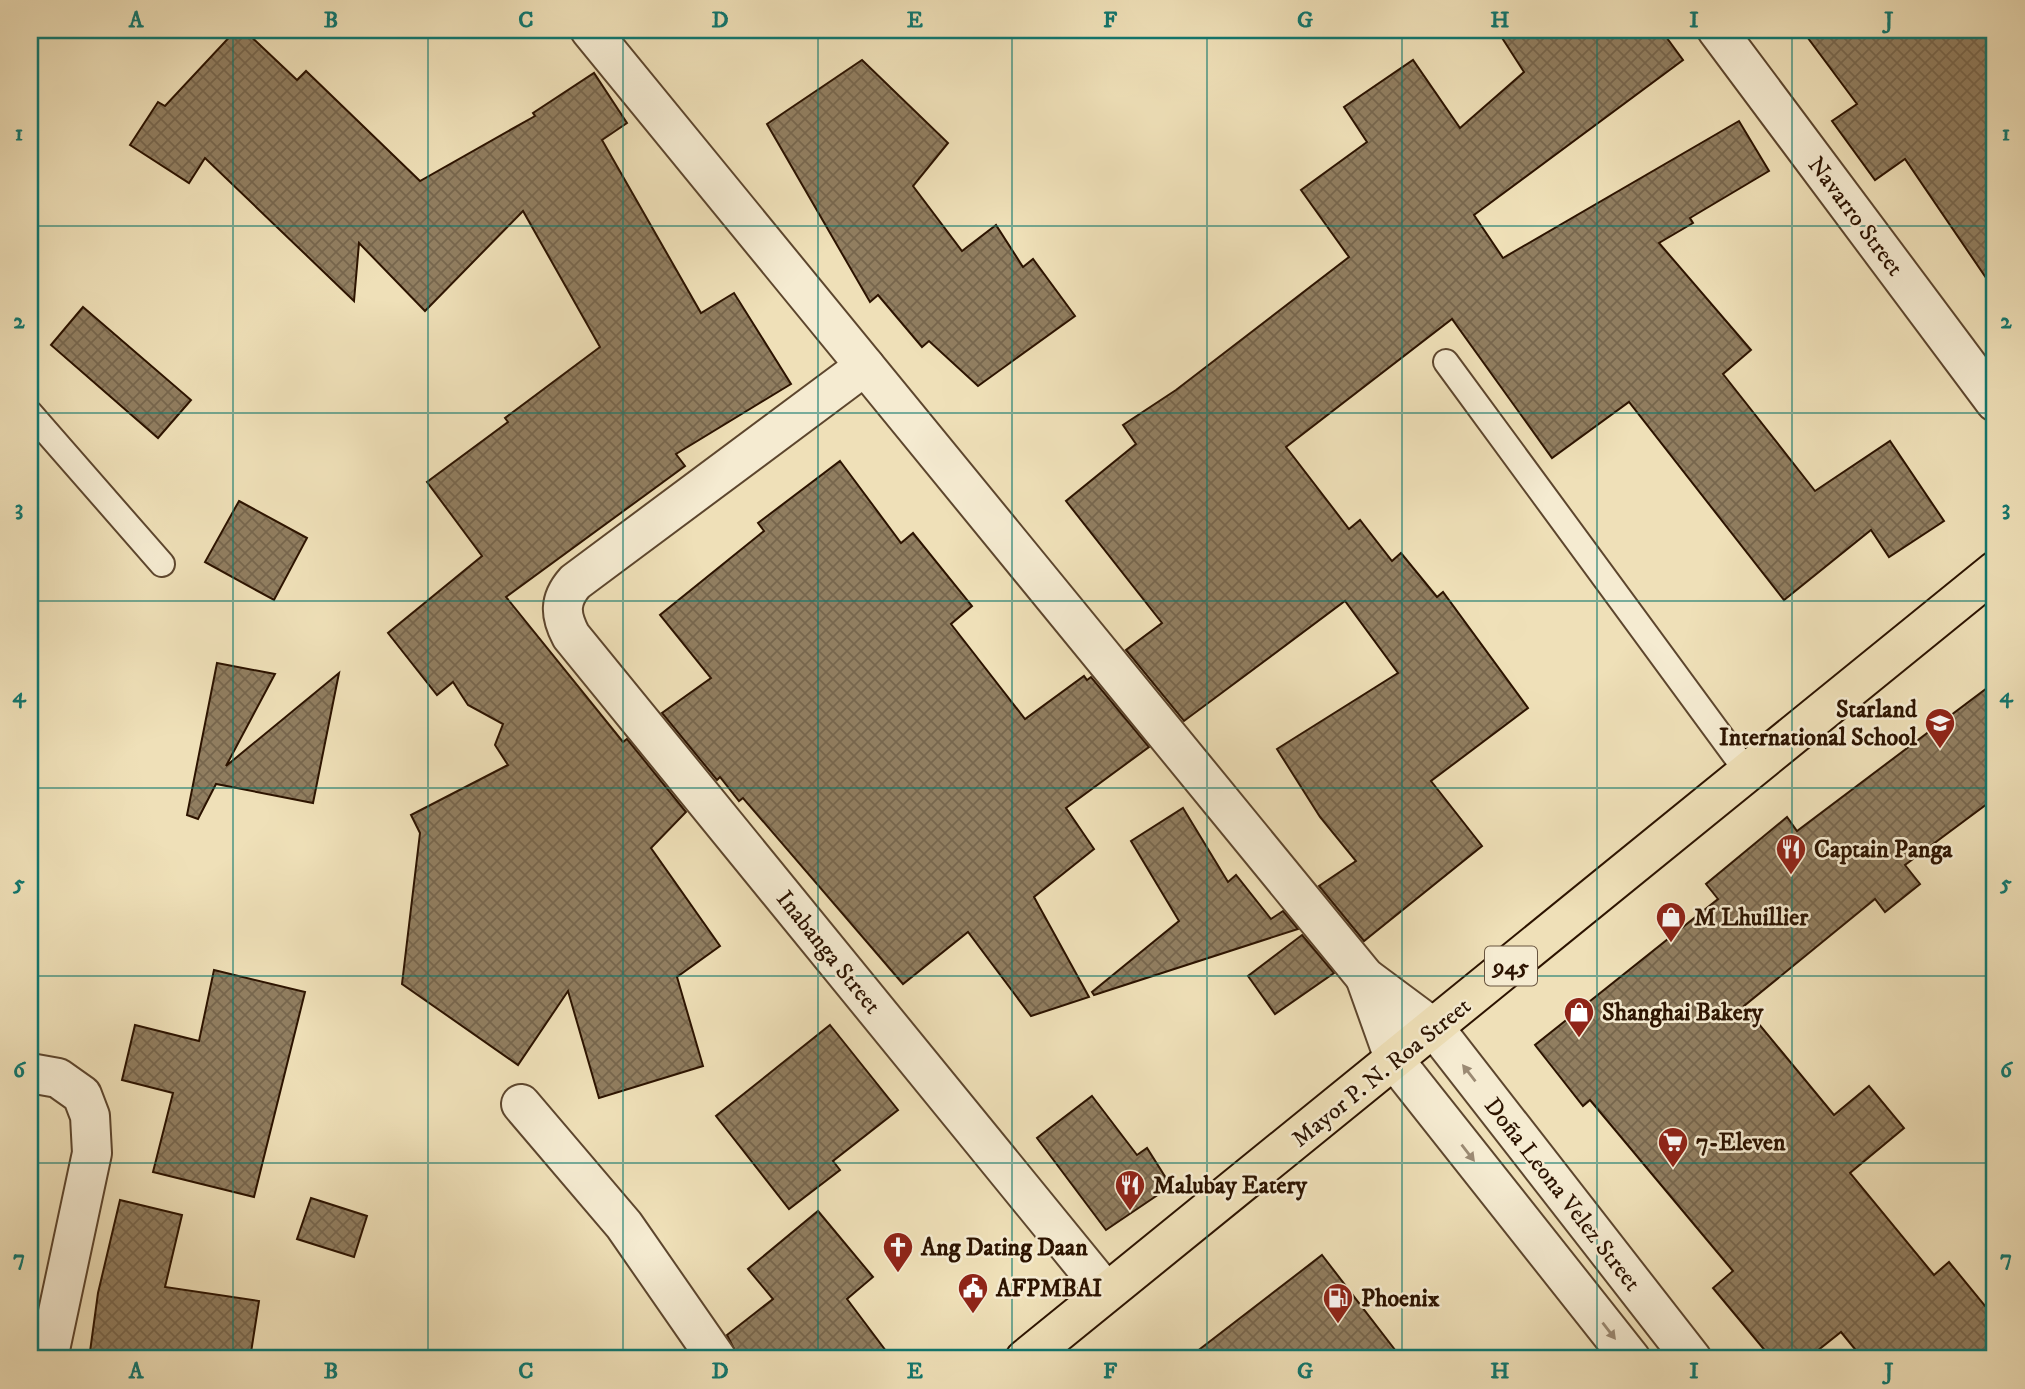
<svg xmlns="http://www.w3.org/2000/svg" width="2025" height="1389" viewBox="0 0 2025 1389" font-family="'IM FELL DW Pica',serif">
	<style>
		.building { fill: url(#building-cross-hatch); stroke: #2c1300; stroke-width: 2 }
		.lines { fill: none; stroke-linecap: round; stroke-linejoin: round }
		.lane-casing { stroke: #5d462e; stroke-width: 28 }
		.street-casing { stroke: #5d462e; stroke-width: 42 }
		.primary-casing { stroke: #2c1300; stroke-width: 42 }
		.lane { stroke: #f5ebd1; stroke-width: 24 }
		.street { stroke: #f5ebd1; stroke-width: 38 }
		.primary { stroke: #efe0b8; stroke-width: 38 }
		.oneway { fill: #9b8a73 }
		.grid { fill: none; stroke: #0f766e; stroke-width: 2; stroke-opacity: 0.55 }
		.labels { text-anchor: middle; stroke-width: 5; stroke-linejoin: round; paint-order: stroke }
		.shield { fill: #f5ebd1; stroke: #68543f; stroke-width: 2 }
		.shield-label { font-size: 23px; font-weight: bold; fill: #2c1300 }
		.street-label { font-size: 24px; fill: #2c1300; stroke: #f5ebd1 }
		.poi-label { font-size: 24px; font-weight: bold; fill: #2c1300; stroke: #f5ebd1; text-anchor: start }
		.neatline { fill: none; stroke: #0f766e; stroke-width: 2.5 }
		.grid-label { font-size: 23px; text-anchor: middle; font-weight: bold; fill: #0f766e }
	</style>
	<defs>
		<pattern id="building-cross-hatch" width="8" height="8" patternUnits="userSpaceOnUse" patternTransform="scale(1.75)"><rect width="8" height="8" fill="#917e60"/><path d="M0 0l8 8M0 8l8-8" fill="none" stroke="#77664d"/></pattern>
	</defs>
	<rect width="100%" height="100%" fill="#efe0b8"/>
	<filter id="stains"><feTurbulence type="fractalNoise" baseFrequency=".00286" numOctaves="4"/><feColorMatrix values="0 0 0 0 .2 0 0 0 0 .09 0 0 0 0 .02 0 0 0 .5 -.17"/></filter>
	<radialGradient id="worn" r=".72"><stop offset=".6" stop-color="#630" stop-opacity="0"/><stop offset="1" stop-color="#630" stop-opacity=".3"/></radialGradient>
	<!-- building -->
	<g class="building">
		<polygon points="236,30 244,30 297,80 306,71 420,181 535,116 533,113 594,73 627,123 602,140 701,313 734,293 791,384 676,454 685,466 506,597 623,742 627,739 686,812 651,848 720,946 677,977 703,1066 599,1098 568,991 518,1065 402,984 420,833 411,815 508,765 495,745 503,724 468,705 453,682 437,695 388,633 482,556 427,482 508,422 505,418 600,347 523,211 425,311 359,243 354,301 205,158 189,183 130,145 158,102 165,106"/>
		<polygon points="1497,30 1661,30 1683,60 1474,215 1503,258 1739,121 1769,171 1690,218 1693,223 1659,243 1751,350 1723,374 1815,491 1890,441 1944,521 1889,557 1871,530 1784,600 1629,402 1552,458 1452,319 1286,447 1349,529 1360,520 1392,561 1401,553 1437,597 1443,592 1528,708 1431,781 1482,846 1364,941 1319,886 1356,861 1320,817 1277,749 1398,673 1345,601 1184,721 1126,650 1162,623 1066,501 1136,444 1123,425 1176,390 1349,257 1301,190 1367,142 1344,107 1413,60 1460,128 1524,72"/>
		<polygon points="1802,30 1995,30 1995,291 1905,159 1875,180 1832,121 1857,104"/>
		<polygon points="862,60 948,143 913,186 962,251 996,225 1023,267 1033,259 1075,316 978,386 929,341 922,347 878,295 870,302 767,124"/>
		<polygon points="83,307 191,400 158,438 51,345"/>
		<polygon points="840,461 901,543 913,533 972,606 951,624 1025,719 1084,676 1087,680 1091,677 1149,747 1066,808 1094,849 1034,897 1089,997 1031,1016 968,932 903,984 743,798 739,801 720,777 717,780 662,713 711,678 660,615 764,531 758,523"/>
		<polygon points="239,501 307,538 274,600 205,562"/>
		<polygon points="217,663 275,674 226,766 339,673 313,803 216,784 198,819 187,815"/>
		<polygon points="1995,682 1995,798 1905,865 1920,884 1885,912 1875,899 1744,1006 1834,1115 1869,1086 1904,1128 1850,1173 1934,1275 1949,1262 1995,1318 1995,1359 1863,1359 1841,1332 1807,1359 1772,1359 1713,1288 1733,1271 1590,1100 1583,1106 1535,1045 1718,899 1706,884 1787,817 1797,831"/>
		<polygon points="1183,808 1228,882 1236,875 1271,919 1283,911 1298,929 1094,995 1092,992 1179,921 1131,841"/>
		<polygon points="1302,935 1334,973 1275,1014 1248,976"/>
		<polygon points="214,970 305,992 254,1197 153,1172 173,1093 122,1080 135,1025 199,1041"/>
		<polygon points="830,1025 898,1110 833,1161 840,1170 789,1209 716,1116"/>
		<polygon points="1092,1096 1137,1155 1147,1148 1171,1186 1106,1230 1037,1138"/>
		<polygon points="311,1198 367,1216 354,1257 297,1239"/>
		<polygon points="120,1200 182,1215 165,1287 259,1301 250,1359 89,1359 98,1293"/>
		<polygon points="818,1211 873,1277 847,1299 892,1359 739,1359 727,1335 773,1299 748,1269"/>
		<polygon points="1322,1255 1402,1359 1187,1359"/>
	</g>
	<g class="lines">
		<!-- lane casing -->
		<g class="lane-casing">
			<g id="lane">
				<polyline points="1446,362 1748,773"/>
				<polyline points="30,413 162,564"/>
			</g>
		</g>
		<!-- street casing -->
		<g class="street-casing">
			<g id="street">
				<polyline points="590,30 1365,977 1435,1029 1692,1359"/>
				<polyline points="1717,30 1995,402"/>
				<path d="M865,366l-290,216c-16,18 -15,33 -4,54l535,656"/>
				<polyline points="1365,977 1395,1061 1631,1359"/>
				<polyline points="30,1073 58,1078 82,1095 90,1116 92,1153 48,1359"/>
				<polyline points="521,1104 624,1225 717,1359"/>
			</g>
		</g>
		<!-- primary casing -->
		<g class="primary-casing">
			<polyline id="primary" points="1025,1359 1995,571"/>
		</g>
		<!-- lane -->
		<use href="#lane" class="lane"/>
		<!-- street -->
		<use href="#street" class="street"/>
		<!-- primary -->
		<use href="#primary" class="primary"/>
	</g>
	<!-- one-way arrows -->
	<defs><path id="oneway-solid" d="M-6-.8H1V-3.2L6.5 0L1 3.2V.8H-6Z" transform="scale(1.75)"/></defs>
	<g class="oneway">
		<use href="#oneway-solid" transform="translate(1469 1073) rotate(-128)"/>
		<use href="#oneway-solid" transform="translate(1468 1153) rotate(52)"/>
		<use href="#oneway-solid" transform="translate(1609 1331) rotate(52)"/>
	</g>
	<!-- grid -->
	<path class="grid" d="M233,30v1329M428,30v1329M623,30v1329M818,30v1329M1012,30v1329M1207,30v1329M1402,30v1329M1597,30v1329M1792,30v1329M30,226h1965M30,413h1965M30,601h1965M30,788h1965M30,976h1965M30,1163h1965"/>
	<!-- icons -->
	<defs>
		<g id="school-pin" transform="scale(1.575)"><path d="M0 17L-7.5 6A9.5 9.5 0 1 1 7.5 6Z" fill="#8f2418" stroke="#f5ebd1"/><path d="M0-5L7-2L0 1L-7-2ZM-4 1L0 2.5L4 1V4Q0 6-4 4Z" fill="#fff"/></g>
		<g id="restaurant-pin" transform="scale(1.575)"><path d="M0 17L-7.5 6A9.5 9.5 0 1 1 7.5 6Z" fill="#8f2418" stroke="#f5ebd1"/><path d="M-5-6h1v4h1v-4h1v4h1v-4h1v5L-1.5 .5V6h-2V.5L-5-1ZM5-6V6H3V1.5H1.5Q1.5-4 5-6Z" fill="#fff"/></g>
		<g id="shop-pin" transform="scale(1.575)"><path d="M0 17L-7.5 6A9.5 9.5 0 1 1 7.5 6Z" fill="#8f2418" stroke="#f5ebd1"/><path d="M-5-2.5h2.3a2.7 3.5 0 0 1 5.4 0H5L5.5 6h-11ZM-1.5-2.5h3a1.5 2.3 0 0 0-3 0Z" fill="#fff"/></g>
		<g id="supermarket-pin" transform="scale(1.575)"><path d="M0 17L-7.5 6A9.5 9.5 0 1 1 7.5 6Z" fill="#8f2418" stroke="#f5ebd1"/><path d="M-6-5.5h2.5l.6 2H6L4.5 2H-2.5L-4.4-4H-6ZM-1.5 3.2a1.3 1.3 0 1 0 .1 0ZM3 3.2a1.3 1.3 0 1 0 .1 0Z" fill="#fff"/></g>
		<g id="church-pin" transform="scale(1.575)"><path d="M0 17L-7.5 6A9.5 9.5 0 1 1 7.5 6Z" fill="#8f2418" stroke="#f5ebd1"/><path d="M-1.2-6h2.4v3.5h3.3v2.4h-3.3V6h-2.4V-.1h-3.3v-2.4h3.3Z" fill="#fff"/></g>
		<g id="civic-pin" transform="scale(1.575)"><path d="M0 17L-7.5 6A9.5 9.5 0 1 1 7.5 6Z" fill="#8f2418" stroke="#f5ebd1"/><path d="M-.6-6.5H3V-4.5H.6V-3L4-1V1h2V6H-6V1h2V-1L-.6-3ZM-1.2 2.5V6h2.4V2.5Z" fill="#fff"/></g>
		<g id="fuel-pin" transform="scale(1.575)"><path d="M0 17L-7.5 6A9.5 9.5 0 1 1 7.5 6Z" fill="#8f2418" stroke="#f5ebd1"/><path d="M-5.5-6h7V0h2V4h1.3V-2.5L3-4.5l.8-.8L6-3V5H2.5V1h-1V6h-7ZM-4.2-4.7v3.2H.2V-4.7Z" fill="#fff"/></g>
	</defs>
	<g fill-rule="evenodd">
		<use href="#school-pin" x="1940" y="723"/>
		<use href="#restaurant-pin" x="1791" y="849"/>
		<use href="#shop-pin" x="1671" y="917"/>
		<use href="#shop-pin" x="1579" y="1012"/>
		<use href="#supermarket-pin" x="1673" y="1142"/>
		<use href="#restaurant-pin" x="1130" y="1185"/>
		<use href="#church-pin" x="898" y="1247"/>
		<use href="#civic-pin" x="973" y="1288"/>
		<use href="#fuel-pin" x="1338" y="1298"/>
	</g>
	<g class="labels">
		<!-- shield labels -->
		<rect class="shield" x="1485" y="946.5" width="52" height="39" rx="5"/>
		<g class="shield-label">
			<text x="1511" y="974">945</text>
		</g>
		<!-- street labels -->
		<g class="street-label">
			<text transform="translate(1856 216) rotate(53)" y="8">Navarro Street</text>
			<text transform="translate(829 952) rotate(51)" y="8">Inabanga Street</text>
			<text transform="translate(1381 1072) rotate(-39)" y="8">Mayor P. N. Roa Street</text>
			<text transform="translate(1563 1194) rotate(52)" y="8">Doña Leona Velez Street</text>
		</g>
		<!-- poi labels -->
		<g class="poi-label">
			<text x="1917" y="717" text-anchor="end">Starland<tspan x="1917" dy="28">International School</tspan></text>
			<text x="1814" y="857">Captain Panga</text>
			<text x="1694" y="925">M Lhuillier</text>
			<text x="1602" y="1020">Shanghai Bakery</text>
			<text x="1696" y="1150">7-Eleven</text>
			<text x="1153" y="1193">Malubay Eatery</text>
			<text x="921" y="1255">Ang Dating Daan</text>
			<text x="996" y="1296">AFPMBAI</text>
			<text x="1361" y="1306">Phoenix</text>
		</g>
	</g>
	<!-- margin -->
	<rect width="2025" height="1389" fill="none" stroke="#efe0b8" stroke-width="77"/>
	<rect x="38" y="38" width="1948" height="1312" class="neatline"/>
	<g class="grid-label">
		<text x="136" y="27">A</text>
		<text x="331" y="27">B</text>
		<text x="526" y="27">C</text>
		<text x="720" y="27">D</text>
		<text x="915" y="27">E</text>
		<text x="1110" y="27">F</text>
		<text x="1305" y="27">G</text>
		<text x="1500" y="27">H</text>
		<text x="1694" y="27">I</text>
		<text x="1889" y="27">J</text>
		<text x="19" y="140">1</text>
		<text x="2006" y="140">1</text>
		<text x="19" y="328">2</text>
		<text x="2006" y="328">2</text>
		<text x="19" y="515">3</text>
		<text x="2006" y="515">3</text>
		<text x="19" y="702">4</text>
		<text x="2006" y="702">4</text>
		<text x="19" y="890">5</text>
		<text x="2006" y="890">5</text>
		<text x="19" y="1077">6</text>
		<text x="2006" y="1077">6</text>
		<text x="19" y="1265">7</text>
		<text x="2006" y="1265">7</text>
		<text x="136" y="1378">A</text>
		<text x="331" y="1378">B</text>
		<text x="526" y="1378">C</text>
		<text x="720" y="1378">D</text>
		<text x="915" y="1378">E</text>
		<text x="1110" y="1378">F</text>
		<text x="1305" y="1378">G</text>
		<text x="1500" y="1378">H</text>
		<text x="1694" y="1378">I</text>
		<text x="1889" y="1378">J</text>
	</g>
	<rect width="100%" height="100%" filter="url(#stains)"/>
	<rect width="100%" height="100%" fill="url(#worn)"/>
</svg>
